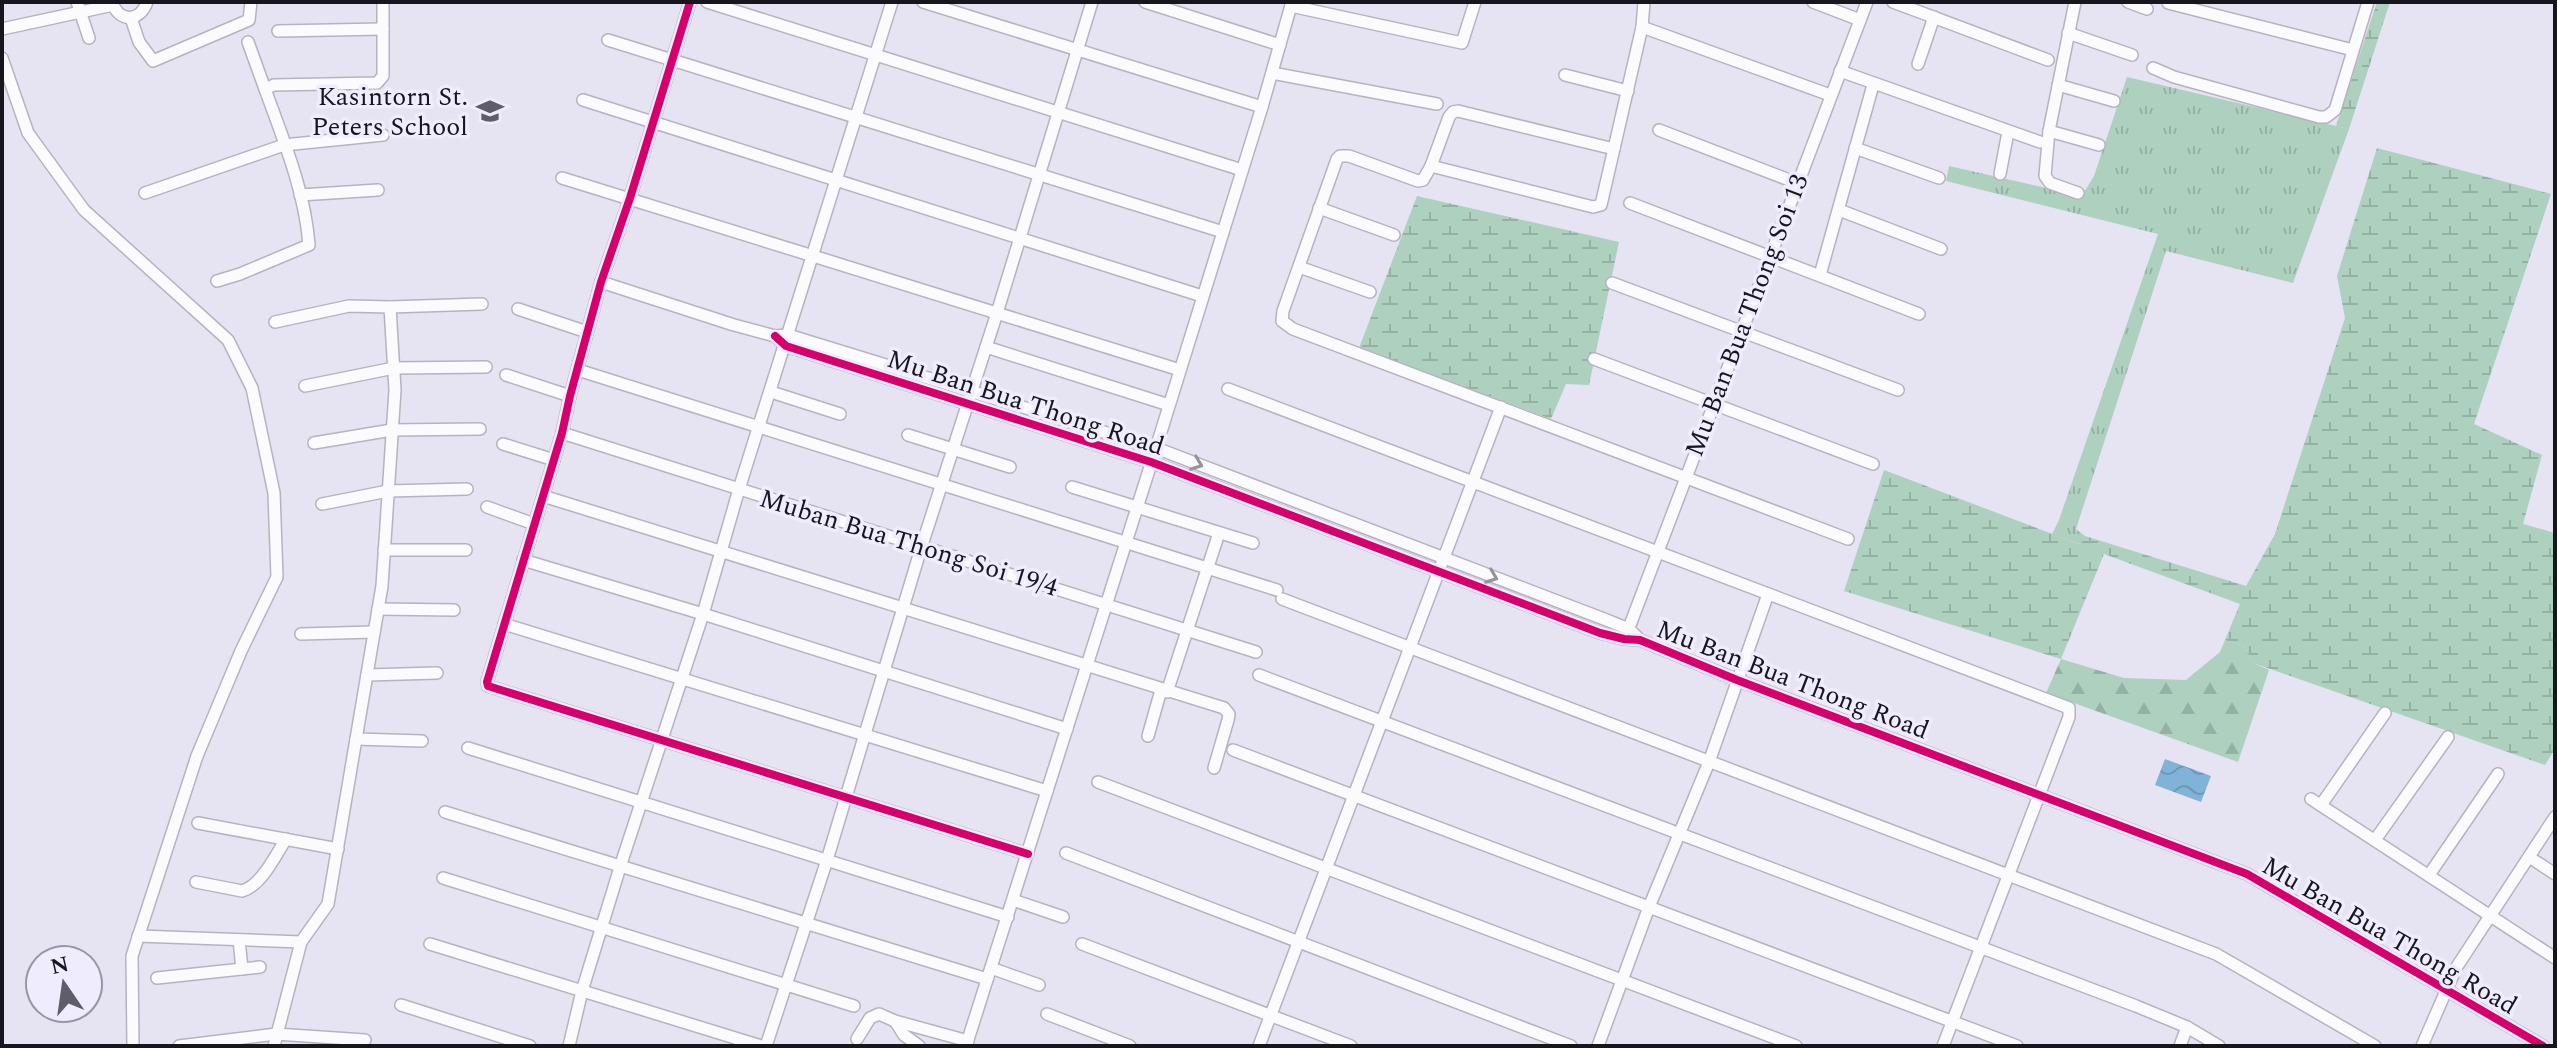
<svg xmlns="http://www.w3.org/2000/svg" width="2557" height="1048" viewBox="0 0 2557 1048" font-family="Spectral,serif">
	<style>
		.grass { fill: url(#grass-tufts) }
		.forest { fill: url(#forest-firs) }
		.wetland { fill: url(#wetland-marsh) }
		.water { fill: url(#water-waves) }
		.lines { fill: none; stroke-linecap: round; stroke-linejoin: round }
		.minor-casing { stroke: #b6b3bf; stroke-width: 14 }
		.minor { stroke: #fbfbfd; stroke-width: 11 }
		.cycleway-casing { stroke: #efecfd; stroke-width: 13 }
		.cycleway { stroke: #d6006c; stroke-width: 8 }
		.oneway { stroke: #949499 }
		.labels { text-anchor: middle; stroke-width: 7; stroke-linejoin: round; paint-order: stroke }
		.poi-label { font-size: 26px; fill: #17151e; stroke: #efecfd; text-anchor: end }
		.street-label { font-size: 26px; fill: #17151e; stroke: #efecfd }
	</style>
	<defs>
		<pattern id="grass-tufts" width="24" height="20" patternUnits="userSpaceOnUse" patternTransform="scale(2)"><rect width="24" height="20" fill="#add0bf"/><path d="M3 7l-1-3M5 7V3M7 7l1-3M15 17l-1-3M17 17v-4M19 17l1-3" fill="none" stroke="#94b2a4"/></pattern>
		<pattern id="forest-firs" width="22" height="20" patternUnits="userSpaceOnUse" patternTransform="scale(2)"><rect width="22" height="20" fill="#add0bf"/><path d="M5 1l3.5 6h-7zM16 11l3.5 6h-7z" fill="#94b2a4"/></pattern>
		<pattern id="wetland-marsh" width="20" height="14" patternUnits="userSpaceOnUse" patternTransform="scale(2)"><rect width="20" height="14" fill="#add0bf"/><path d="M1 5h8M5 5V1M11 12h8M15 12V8" fill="none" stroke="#94b2a4"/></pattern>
		<pattern id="water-waves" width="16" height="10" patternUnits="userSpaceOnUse" patternTransform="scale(2)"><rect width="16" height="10" fill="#81b2d7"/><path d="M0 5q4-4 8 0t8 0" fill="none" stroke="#6f98b8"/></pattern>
	</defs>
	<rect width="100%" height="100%" fill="#e6e3f3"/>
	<!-- grass -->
	<polygon class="grass" points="2127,77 2349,129 2293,283 2166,251 2076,529 2085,536 2080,544 2052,534 2059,520 2158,234 1946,181 1949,166 2042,187 2080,199 2094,176"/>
	<!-- forest -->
	<polygon class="forest" points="2225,640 2244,646 2253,663 2269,670 2238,762 2046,693 2061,659 2124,678 2186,680 2220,652"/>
	<!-- wetland -->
	<g class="wetland">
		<polygon points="2377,2 2390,2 2349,129 2336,126"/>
		<polygon points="2377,148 2551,194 2474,424 2542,455 2523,524 2555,533 2555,749 2545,765 2253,663 2244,646 2225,640 2240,604 2104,554 2061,659 1844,591 1884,470 2079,544 2085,536 2246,586 2275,534 2345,318 2337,276"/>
		<polygon points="1417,196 1619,242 1589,385 1566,384 1551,419 1359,348"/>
	</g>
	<!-- water -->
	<polygon class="water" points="2165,759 2211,776 2201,802 2155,785"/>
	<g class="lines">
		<!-- minor casing -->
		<g class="minor-casing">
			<g id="minor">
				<polyline points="77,2 89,38"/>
				<path d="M112,2c7,21 28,20 35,0"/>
				<polyline points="690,2 630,198 601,282 570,396 562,433 487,682 488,686 1028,854"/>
				<polyline points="707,2 1242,170"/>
				<polyline points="923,2 1262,107"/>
				<polyline points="1145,2 1280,45"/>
				<polyline points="1644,2 1642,27 1601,205 1593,207 1431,166 1423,180 1418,181 1349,156 1340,156 1337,159 1283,311 1282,321 1293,329 1848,539"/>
				<polyline points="1813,2 1860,20"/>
				<polyline points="1893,2 2048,60"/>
				<polyline points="2075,2 2049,131 2045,176 2050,183 2078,193"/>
				<polyline points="2128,2 2147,9"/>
				<polyline points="2168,3 2353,50"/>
				<polyline points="1291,6 1462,43 1475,2"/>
				<polyline points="131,18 139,42 153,61 249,20 251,2"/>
				<polyline points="1642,27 1830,95"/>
				<polyline points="2,29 113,5"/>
				<polyline points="278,31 383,29"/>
				<polyline points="2068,33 2132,55"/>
				<polyline points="608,40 1223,232"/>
				<polyline points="248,42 265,89 274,85 377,83 383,76 383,2"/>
				<polyline points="2,58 28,133 84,210 228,340 252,388 274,493 277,577 241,651 197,756 132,956 133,1046"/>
				<polyline points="1918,64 1934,17"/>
				<polyline points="2153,68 2174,77 2319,117 2326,117 2335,110 2368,2"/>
				<polyline points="1840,71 2040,142"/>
				<polyline points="1272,73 1437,104"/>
				<polyline points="1565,75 1628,91"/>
				<polyline points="2058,85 2114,101"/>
				<polyline points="583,100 1202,296"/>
				<polyline points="1659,130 1797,183"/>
				<polyline points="2049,131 2099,145"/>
				<polyline points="1855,148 1939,178"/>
				<polyline points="1431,166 1449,117 1453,112 1458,111 1614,149"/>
				<polyline points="2000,174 2008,132"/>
				<polyline points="562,178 1180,370"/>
				<polyline points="145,193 284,145 383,135"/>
				<polyline points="300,195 378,190"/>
				<polyline points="1630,203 1919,314"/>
				<polyline points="1319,208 1394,235"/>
				<polyline points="1839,210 1941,249"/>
				<polyline points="1299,267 1370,292"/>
				<polyline points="1820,275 1873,85"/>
				<path d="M217,281l23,-7 69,-29c-4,-54 -26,-106 -44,-156"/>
				<polyline points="601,282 734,325 775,336 788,335 1156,448 1604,619 1629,629 1640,640"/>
				<polyline points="1612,283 1898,390"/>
				<polyline points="390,307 482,304"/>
				<polyline points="518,309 587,332"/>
				<polyline points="775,336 786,346 1151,462 1600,633 1624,639 1640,640 1737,680 2247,874 2543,1046"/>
				<polyline points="986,347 1169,405"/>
				<polyline points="1594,359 1873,464"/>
				<polyline points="578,370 1277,590"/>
				<polyline points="506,375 570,396"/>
				<polyline points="305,386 394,368 486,367"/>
				<polyline points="1228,389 2069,708 2069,717 1943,1046"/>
				<polyline points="771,392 840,414"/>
				<polyline points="562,433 1256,652"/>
				<polyline points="908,435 1010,467"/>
				<polyline points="314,443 392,430 480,429"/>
				<polyline points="503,444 554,460"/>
				<polyline points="1072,487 1253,543"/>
				<polyline points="543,496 1224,708 1229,714 1228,720 1214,768"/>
				<polyline points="322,504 388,491 467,489"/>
				<polyline points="487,507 534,524"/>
				<polyline points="384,550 466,550"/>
				<polyline points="523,560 703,614 1067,729"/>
				<polyline points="1282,599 2216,954 2375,1046"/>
				<polyline points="378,609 454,610"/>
				<polyline points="504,624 1047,791"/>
				<polyline points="1627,633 1867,2"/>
				<polyline points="301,634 374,632"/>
				<polyline points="367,675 437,673"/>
				<polyline points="1259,675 2136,1006 2187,1027 2219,1046"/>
				<polyline points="1167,692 1219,533"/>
				<polyline points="1148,736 1161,690"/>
				<polyline points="356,739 422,741"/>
				<polyline points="468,748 1008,917"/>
				<polyline points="1233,750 2017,1046"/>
				<polyline points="1098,782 1796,1046"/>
				<polyline points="2311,799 2555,958"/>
				<polyline points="2321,805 2385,713"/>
				<polyline points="445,812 987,979"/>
				<polyline points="198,823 338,849"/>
				<polyline points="2375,840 2448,737"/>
				<polyline points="1066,853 1571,1046"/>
				<polyline points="2529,857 2555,874"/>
				<polyline points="2429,875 2498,774"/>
				<polyline points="443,878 854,1006"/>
				<path d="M196,882l46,9c20,-6 33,-35 44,-52"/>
				<polyline points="1013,900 1063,917"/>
				<polyline points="138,936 301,942"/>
				<polyline points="239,940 242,969"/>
				<polyline points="430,944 761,1046"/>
				<polyline points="1082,944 1351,1046"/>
				<polyline points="991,968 1039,985"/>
				<polyline points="157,978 260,967"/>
				<polyline points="401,1005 530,1046"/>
				<polyline points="1047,1014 1130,1046"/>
				<polyline points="895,1021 904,1035 919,1046"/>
				<polyline points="857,1039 870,1018 879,1014 895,1021 968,1041"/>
				<polyline points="179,1046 276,1034 365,1040"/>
				<polyline points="274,1046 301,942 328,904 382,586 395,390 390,307 349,306 275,322"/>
				<polyline points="569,1046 582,991 621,864 703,614 739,489 892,2"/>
				<polyline points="766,1046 827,860 922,545 997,313 1092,2"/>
				<polyline points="966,1046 1156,448 1262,107 1292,2"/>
				<polyline points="1259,1046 1501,407"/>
				<polyline points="1598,1046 1649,907 1709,762 1768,594"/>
				<polyline points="2180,1046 2187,1027"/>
				<polyline points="2422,1046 2456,968 2555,817"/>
			</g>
		</g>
		<!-- minor -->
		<use href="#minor" class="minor"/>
		<!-- cycleway casing -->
		<g class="cycleway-casing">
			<g id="cycleway">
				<polyline points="690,2 630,198 601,282 570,396 562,433 487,682 488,686 1028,854"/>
				<polyline points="775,336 786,346 1151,462 1600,633 1624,639 1640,640 1737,680 2247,874 2543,1046"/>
			</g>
		</g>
		<!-- cycleway -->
		<use href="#cycleway" class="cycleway"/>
	</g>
	<!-- one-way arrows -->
	<defs><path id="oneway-chevron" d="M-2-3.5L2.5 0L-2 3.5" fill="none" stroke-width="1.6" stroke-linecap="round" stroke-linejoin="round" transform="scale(2)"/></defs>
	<g class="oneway">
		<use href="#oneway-chevron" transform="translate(1197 464) rotate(21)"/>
		<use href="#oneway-chevron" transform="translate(1492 577) rotate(21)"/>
	</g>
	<!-- icons -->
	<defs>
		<g id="school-bare" transform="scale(2.16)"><path d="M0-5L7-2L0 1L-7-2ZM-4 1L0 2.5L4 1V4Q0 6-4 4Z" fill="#5f5d69" stroke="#efecfd" stroke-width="2.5" paint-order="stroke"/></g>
	</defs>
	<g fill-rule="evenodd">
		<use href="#school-bare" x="490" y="111"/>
	</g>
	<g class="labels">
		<!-- poi labels -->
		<g class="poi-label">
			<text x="468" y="105">Kasintorn St.<tspan x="468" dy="30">Peters School</tspan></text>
		</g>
		<!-- street labels -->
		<g class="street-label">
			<text transform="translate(1746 315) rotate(-69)" y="9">Mu Ban Bua Thong Soi 13</text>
			<text transform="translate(1026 402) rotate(18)" y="9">Mu Ban Bua Thong Road</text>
			<text transform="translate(909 542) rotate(17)" y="9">Muban Bua Thong Soi 19/4</text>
			<text transform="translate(1793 679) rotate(21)" y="9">Mu Ban Bua Thong Road</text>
			<text transform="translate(2390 935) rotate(30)" y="9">Mu Ban Bua Thong Road</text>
		</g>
	</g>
	<!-- border -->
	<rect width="2557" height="1048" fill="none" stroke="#17151e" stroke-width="8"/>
	<!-- north arrow -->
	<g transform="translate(64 984) rotate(347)"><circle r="38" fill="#efecfd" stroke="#9996a4" stroke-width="2"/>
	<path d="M0-6L14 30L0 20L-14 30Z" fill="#5f5d69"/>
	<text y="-12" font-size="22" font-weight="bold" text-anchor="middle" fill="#17151e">N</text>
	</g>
</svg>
